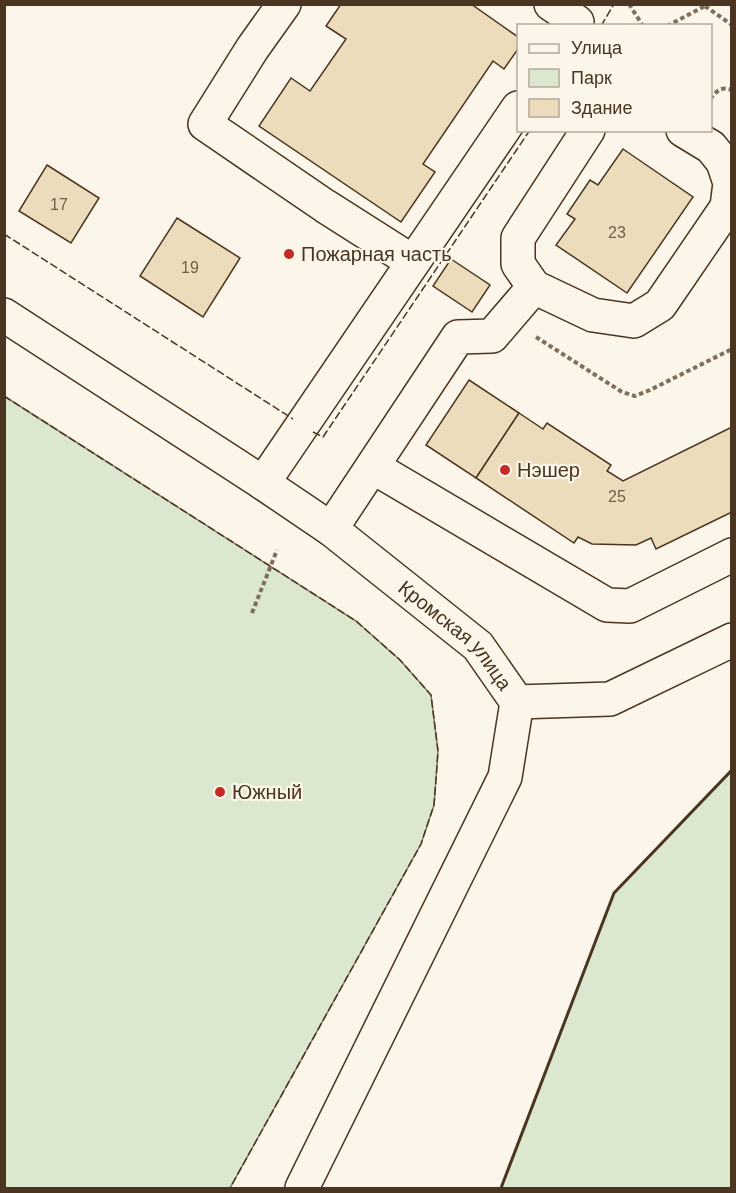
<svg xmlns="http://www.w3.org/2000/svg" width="736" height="1193" viewBox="0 0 736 1193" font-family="Helvetica,sans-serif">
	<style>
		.green { fill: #dce7d0; stroke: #887966; stroke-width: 1.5 }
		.building { fill: #ecdcbc; stroke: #4a3520; stroke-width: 1.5 }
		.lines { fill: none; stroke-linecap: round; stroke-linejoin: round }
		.minor-casing { stroke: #4a3520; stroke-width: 36 }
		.path { stroke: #7f6f5c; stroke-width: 4; stroke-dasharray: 4.5 3; stroke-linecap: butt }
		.minor { stroke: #fbf6e9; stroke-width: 33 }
		.fence { stroke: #4a3520; stroke-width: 1.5; stroke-dasharray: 8 3; stroke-linecap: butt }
		.wall { stroke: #4a3520; stroke-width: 3 }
		.poi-dot { fill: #c62828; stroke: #fbf6e9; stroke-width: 2 }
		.labels { text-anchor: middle; stroke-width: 4.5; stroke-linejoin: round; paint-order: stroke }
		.number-label { font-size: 16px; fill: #725f47 }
		.poi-label { font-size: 20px; fill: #4a3520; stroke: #fbf6e9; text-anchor: start }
		.street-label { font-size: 20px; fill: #4a3520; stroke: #fbf6e9 }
	</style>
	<rect width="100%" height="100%" fill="#fbf6e9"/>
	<!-- green -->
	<g class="green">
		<polygon points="4,396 356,621 400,660 431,695 438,751 436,779 434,805 421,844 230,1188 5,1188"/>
		<polygon points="731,770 731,1188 501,1188 614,893"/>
	</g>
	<!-- building -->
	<g class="building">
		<polygon points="341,4 471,4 518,37 518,49 504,69 493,61 423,164 435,172 401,222 259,126 291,78 310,91 346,39 326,26"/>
		<polygon points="623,149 693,197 627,293 556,245 575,219 567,214 590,180 598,185"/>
		<polygon points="47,165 99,198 71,243 19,211"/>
		<polygon points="177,218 240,258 203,317 140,276"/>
		<polygon points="451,259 490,285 472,312 433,286"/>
		<polygon points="469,380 519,413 476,478 426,445"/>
		<polygon points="519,413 543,429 547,423 611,465 607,471 623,481 732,427 732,512 656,549 651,538 636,545 592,544 578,537 574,543 476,478"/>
	</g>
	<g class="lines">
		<!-- minor casing -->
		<g class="minor-casing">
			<g id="minor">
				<polyline points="284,4 252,49 205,124 325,206 413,262"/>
				<polyline points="551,4 577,22 575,26"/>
				<polyline points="588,130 518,238 518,264 534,287 593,315 634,321 660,305 727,207 730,183 723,162 711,147 683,130"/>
				<path id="s1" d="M4,315l259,168 68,46 147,117 39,56 -12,75 -203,411"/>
				<polyline points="373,467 607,605 630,606 732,555"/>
				<polyline points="263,483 518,108"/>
				<polyline points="331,529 458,337 492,336 534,287"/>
				<polyline points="517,702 610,699 732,640"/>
			</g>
		</g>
		<!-- path -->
		<g class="path">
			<polyline points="629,4 643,26"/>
			<polyline points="705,6 732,25"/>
			<polyline points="667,26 705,6 703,4"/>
			<path d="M710,99c7,-8 11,-13 22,-9"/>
			<polyline points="536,337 622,392 635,396 650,390 732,349"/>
			<polyline points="252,613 277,550"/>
		</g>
		<!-- minor -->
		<use href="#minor" class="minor"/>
		<!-- fence -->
		<g class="fence">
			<polyline points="601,26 614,4"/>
			<polyline points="4,234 293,419"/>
			<polyline points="4,396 356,621 400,660 431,695 438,751 436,779 434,805 421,844 230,1188"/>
			<polyline points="313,432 323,437 530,130"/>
		</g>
		<!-- wall -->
		<polyline class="wall" points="501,1188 614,893 732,770"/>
	</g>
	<!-- markers -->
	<g class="poi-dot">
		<circle cx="289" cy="254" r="6"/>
		<circle cx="505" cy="470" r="6"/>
		<circle cx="220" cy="792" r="6"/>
	</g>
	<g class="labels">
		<!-- number labels -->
		<g class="number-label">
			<text x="59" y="210">17</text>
			<text x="617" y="238">23</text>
			<text x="190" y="273">19</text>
			<text x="617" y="502">25</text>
		</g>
		<!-- poi labels -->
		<g class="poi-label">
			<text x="301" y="261">Пожарная часть</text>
			<text x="517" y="477">Нэшер</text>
			<text x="232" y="799">Южный</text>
		</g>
		<!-- street labels -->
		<g class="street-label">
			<text dy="7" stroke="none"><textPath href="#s1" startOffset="555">Кромская улица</textPath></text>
		</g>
	</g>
	<!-- border -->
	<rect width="736" height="1193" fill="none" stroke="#4a3520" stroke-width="12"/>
	<!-- legend -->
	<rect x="517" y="24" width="195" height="108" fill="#fbf6e9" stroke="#b4a999" stroke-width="1.5"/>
	<rect x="529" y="44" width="30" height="9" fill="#fbf6e9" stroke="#b4a999" stroke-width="1.5"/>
	<text x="571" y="54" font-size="18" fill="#4a3520">Улица</text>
	<rect x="529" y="69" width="30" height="18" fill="#dce7d0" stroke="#b4a999" stroke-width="1.5"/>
	<text x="571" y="84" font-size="18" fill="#4a3520">Парк</text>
	<rect x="529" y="99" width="30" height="18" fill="#ecdcbc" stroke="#b4a999" stroke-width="1.5"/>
	<text x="571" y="114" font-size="18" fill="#4a3520">Здание</text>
</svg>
